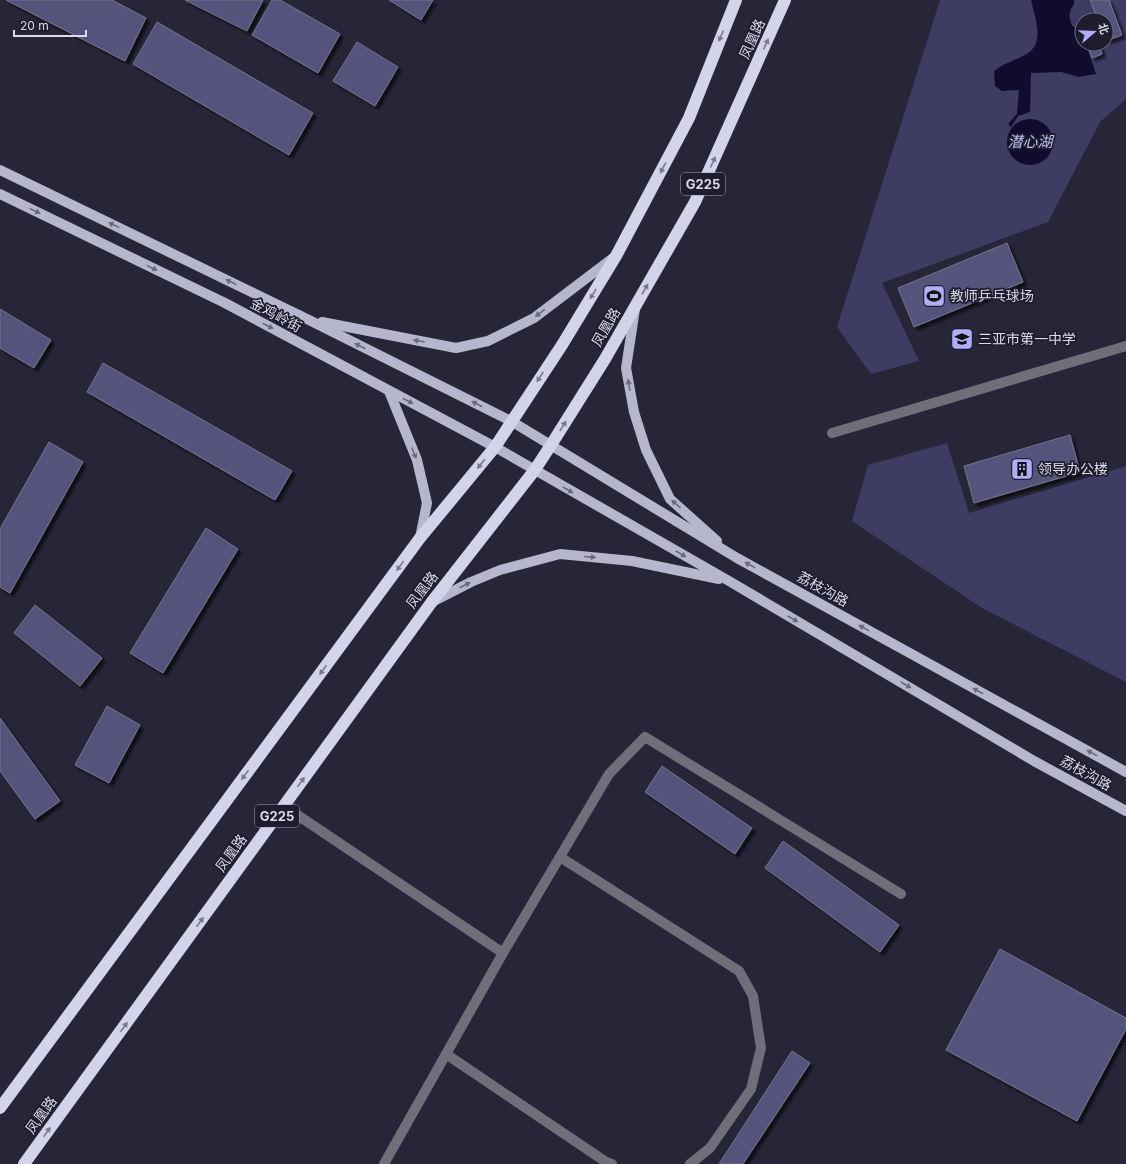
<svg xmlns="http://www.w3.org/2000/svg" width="1126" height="1164" viewBox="0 0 1126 1164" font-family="Inter,'Noto Sans SC',sans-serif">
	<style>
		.green { fill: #3e3c63; fill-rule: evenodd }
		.water { fill: #110b2e }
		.building { fill: #53527b; stroke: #75758c; filter: url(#shadow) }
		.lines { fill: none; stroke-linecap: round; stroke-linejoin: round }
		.minor { stroke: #6f6f7a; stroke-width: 10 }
		.major { stroke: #b6b7cc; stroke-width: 10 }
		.highway { stroke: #d3d3ec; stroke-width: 12 }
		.oneway { fill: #78788e }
		.oneway2 { fill: #6a6a7e }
		.labels { text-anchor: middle; stroke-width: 3.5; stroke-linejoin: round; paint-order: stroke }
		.shield { fill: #1d1d2f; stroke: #a2a2b0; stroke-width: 1 }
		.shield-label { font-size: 13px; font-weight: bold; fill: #dbdbe8 }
		.street-label { font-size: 14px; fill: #dbdbe8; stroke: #1d1d2f }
		.poi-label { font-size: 14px; fill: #dbdbe8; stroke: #1d1d2f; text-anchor: start }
		.water-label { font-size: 15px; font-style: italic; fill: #bebdf5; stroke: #1d1d2f }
	</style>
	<defs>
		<filter id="shadow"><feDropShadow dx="3.5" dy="3.5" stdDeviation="1" flood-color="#0009"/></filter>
	</defs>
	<rect width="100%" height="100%" fill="#272639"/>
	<!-- green -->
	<g class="green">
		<path d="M940,0h186v99l-26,23 -52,100 -166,61 37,78 -48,13 -34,-47zM1082,20h24v24h-24z"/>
		<polygon points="947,443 969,513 1126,466 1126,682 982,608 852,521 868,465"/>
	</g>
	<!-- water -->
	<g class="water">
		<path d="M1031,0h43c1,6 -3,7 -4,12 -2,9 3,17 11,20l1,12h4l10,30 -17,3 -18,-5 -30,1 -1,39 -12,4 -7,11 -3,-3 9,-10 2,-24 -17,1 -7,-5 -1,-15c10,-8 20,-10 31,-16 21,-11 10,-37 6,-55z"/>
		<circle cx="1030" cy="142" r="23"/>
	</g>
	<!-- building -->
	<g class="building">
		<polygon points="6,0 112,0 146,18 125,61"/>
		<polygon points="185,0 263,0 247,31"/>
		<polygon points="272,0 280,0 340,34 318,73 252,35"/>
		<polygon points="389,0 433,0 421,20"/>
		<polygon points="1090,0 1109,0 1122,35 1106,41 1106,20 1098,20"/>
		<polygon points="157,22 313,113 289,155 133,64"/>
		<polygon points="357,42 398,67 375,106 333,81"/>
		<polygon points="1087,44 1099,44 1102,54 1092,58"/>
		<polygon points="1007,243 1023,282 914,327 898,288"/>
		<polygon points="0,309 51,340 34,368 0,348"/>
		<polygon points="103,363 292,471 275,500 87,392"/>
		<polygon points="1070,435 1080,472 974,503 964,466"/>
		<polygon points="49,442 83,462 10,593 0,587 0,529"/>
		<polygon points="206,528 238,549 163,673 130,653"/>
		<polygon points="35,605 102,658 80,686 14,633"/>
		<polygon points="107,706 140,725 109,783 75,765"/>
		<polygon points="0,718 60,801 35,819 0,771"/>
		<polygon points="662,766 752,828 735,854 645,792"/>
		<polygon points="783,841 899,925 880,952 765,868"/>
		<polygon points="1000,949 1126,1018 1126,1029 1077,1121 946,1050"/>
		<polygon points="792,1051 810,1063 743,1164 719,1164"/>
	</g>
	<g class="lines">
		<!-- minor -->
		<g class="minor">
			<polyline points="832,433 1126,346"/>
			<polyline points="284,806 503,953"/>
			<polyline points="560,857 739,971 753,996 761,1048 751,1089 710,1148 690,1164"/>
			<polyline points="446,1054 606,1162 612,1164"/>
			<polyline points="384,1164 503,953 609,774 645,737 901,894"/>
		</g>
		<!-- major -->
		<g class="major">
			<polyline points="0,170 307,319 511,421 737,558 1126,772"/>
			<polyline points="0,194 225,303 495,447 729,581 1034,761 1126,811"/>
			<polyline points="635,309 626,368 634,412 646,450 670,499 717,541"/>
			<polyline points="322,322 456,348 488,341 534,318 613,258"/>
			<polyline points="389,391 417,460 427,503 420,538"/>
			<polyline points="432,602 471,582 500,570 560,554 632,561 719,579"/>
		</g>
		<!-- highway -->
		<g class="highway">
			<polyline points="0,1108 420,538 495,447 562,345 616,256 689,118 736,0"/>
			<polyline points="24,1164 431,603 534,471 551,445 605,359 695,202 785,0"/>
		</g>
	</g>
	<!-- one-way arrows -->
	<defs><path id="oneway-solid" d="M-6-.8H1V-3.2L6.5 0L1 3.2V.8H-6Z"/></defs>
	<g class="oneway">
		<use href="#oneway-solid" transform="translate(721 36) rotate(112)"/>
		<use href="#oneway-solid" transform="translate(766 44) rotate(-66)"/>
		<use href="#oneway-solid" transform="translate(713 162) rotate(-66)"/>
		<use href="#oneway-solid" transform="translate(663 168) rotate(118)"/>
		<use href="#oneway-solid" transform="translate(645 289) rotate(-60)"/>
		<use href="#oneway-solid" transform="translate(593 294) rotate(121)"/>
		<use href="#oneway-solid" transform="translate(540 377) rotate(123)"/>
		<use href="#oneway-solid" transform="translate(563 426) rotate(-58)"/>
		<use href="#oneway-solid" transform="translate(481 464) rotate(129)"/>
		<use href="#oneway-solid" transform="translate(400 566) rotate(126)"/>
		<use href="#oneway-solid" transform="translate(323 670) rotate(126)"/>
		<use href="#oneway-solid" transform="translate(245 775) rotate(126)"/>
		<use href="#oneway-solid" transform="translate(301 782) rotate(-54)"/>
		<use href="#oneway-solid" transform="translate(200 922) rotate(-54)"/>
		<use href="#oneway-solid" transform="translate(124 1027) rotate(-54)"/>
		<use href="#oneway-solid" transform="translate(47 1132) rotate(-54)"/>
	</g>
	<g class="oneway2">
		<use href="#oneway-solid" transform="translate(35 211) rotate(26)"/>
		<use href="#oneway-solid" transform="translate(114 225) rotate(-154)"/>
		<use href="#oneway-solid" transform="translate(152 268) rotate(26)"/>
		<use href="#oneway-solid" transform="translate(231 282) rotate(-154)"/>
		<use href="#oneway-solid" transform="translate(540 313) rotate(143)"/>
		<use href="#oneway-solid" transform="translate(268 326) rotate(28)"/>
		<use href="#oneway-solid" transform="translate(419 341) rotate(-170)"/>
		<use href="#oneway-solid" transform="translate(360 346) rotate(-153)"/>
		<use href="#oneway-solid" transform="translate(629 385) rotate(-100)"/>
		<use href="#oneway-solid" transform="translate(408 401) rotate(28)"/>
		<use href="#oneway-solid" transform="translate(477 404) rotate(-153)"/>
		<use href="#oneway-solid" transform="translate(414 453) rotate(68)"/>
		<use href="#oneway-solid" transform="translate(568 490) rotate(30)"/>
		<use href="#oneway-solid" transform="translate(676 504) rotate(-139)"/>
		<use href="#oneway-solid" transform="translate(681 554) rotate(30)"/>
		<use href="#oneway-solid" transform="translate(590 557) rotate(5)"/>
		<use href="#oneway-solid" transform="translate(750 565) rotate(-151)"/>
		<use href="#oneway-solid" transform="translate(465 585) rotate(-27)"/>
		<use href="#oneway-solid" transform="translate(793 619) rotate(30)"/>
		<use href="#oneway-solid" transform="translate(864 628) rotate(-151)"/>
		<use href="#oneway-solid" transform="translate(906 685) rotate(30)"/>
		<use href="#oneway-solid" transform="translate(978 691) rotate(-151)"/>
		<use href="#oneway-solid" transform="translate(1092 753) rotate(-151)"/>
	</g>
	<!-- icons -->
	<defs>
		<g id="stadium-square" transform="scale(1.15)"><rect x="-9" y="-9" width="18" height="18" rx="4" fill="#b0aefa" stroke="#1d1d2f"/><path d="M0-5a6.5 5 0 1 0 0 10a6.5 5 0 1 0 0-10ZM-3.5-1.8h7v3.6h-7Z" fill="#111"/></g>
		<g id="school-square" transform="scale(1.15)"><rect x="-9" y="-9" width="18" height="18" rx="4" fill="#b0aefa" stroke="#1d1d2f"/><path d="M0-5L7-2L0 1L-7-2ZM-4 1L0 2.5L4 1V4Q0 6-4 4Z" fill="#111"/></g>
		<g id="building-square" transform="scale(1.15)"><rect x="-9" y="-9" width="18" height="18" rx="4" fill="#b0aefa" stroke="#1d1d2f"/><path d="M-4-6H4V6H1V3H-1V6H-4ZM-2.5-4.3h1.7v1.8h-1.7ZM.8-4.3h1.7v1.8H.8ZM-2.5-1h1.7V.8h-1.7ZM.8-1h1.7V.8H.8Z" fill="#111"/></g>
	</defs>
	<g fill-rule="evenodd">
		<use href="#stadium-square" x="934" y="296"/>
		<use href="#school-square" x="962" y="339"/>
		<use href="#building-square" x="1022" y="469"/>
	</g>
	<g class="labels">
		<!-- shield labels -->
		<g class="shield">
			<rect x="681" y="173" width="44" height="22" rx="3"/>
			<rect x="255" y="805" width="44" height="22" rx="3"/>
		</g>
		<g class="shield-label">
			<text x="703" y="189">G225</text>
			<text x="277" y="821">G225</text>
		</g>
		<!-- street labels -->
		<g class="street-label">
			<text transform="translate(752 39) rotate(-66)" y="5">凤凰路</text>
			<text transform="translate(276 315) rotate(28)" y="5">金鸡岭街</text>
			<text transform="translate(606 327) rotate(-60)" y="5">凤凰路</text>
			<text transform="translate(823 589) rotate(29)" y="5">荔枝沟路</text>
			<text transform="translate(422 590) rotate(-53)" y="5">凤凰路</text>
			<text transform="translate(1086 773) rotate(29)" y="5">荔枝沟路</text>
			<text transform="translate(231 853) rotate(-54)" y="5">凤凰路</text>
			<text transform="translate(41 1115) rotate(-54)" y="5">凤凰路</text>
		</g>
		<!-- poi labels -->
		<g class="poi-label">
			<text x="950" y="301">教师乒乓球场</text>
			<text x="978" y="344">三亚市第一中学</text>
			<text x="1038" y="474">领导办公楼</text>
		</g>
		<!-- water labels -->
		<g class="water-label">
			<text x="1030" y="147">潜心湖</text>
		</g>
	</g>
	<!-- north arrow -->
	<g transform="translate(1094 32) rotate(71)"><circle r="19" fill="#1d1d2f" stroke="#696979"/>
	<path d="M0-3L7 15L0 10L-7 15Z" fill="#b0aefa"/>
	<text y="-6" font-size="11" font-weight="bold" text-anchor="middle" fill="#dbdbe8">北</text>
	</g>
	<!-- scale -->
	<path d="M14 30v6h72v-6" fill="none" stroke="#dbdbe8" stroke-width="2"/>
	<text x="20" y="30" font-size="12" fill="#dbdbe8" stroke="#1d1d2f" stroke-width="3" paint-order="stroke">20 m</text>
</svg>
